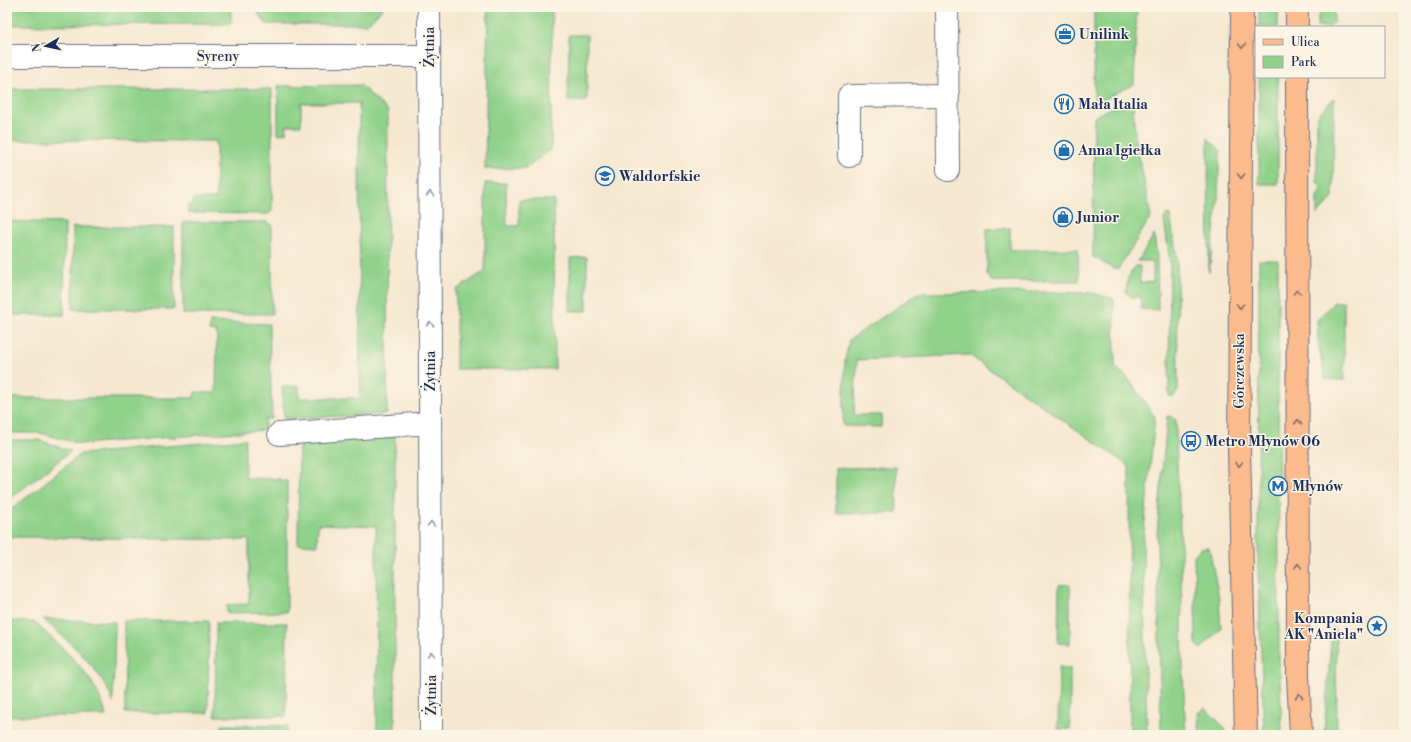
<svg xmlns="http://www.w3.org/2000/svg" width="1411" height="742" viewBox="0 0 1411 742" font-family="'Libre Bodoni',serif">
	<style>
		.green { fill: #90d28a; stroke: #568074 }
		.lines { fill: none; stroke-linecap: round; stroke-linejoin: round }
		.minor-casing { stroke: #687086; stroke-width: 24 }
		.major-casing { stroke: #687086; stroke-width: 24 }
		.minor { stroke: #fff; stroke-width: 22 }
		.major { stroke: #fbbb8c; stroke-width: 22 }
		.oneway { stroke: #806e73 }
		.oneway2 { stroke: #8d97ae }
		.labels { text-anchor: middle; stroke-width: 3; stroke-linejoin: round; paint-order: stroke }
		.poi-label { font-size: 14px; font-weight: bold; fill: #1b2f5e; stroke: #fcf5e5; text-anchor: start }
		.street-label { font-size: 14px; fill: #1b2f5e; stroke: #fcf5e5 }
	</style>
	<rect width="100%" height="100%" fill="#fcf5e5"/>
	<filter id="ink" filterUnits="userSpaceOnUse"><feTurbulence type="fractalNoise" baseFrequency=".025" numOctaves="2"/><feDisplacementMap in="SourceGraphic" scale="8" xChannelSelector="R" yChannelSelector="G"/><feConvolveMatrix kernelMatrix="1 2 1 2 8 2 1 2 1" color-interpolation-filters="sRGB"/></filter>
	<filter id="wash" filterUnits="userSpaceOnUse"><feTurbulence type="fractalNoise" baseFrequency=".012" numOctaves="4" result="noise"/><feDisplacementMap in="SourceGraphic" scale="16" xChannelSelector="R" yChannelSelector="G"/><feGaussianBlur stdDeviation="0.9" result="paint"/><feColorMatrix in="noise" values="0 0 0 0 0 0 0 0 0 0 0 0 0 0 0 0 0 1.4 0 .05"/><feComposite in="paint" operator="in"/></filter>
	<g filter="url(#wash)">
		<rect width="100%" height="100%" fill="#f6e8d0"/>
		<!-- green -->
		<g class="green">
			<polygon points="7,7 221,7 231,8 231,24 7,25"/>
			<polygon points="258,7 384,7 367,24 266,24 258,13"/>
			<polygon points="488,7 552,7 551,149 527,168 485,169"/>
			<polygon points="1094,7 1137,7 1134,84 1097,103 1094,102"/>
			<rect x="1259" y="7" width="19" height="20"/>
			<polygon points="1319,7 1334,7 1334,22 1329,27 1317,27 1318,17 1320,14"/>
			<polygon points="569,35 587,35 587,101 568,101"/>
			<rect x="1259" y="77" width="19" height="107"/>
			<polygon points="360,85 388,111 387,414 284,419 282,387 299,386 299,398 360,398 359,103 301,103 301,125 287,125 286,133 278,134 278,86"/>
			<polygon points="7,89 272,89 272,211 268,214 188,213 188,205 193,205 193,199 216,199 216,141 7,140"/>
			<polygon points="1334,98 1333,198 1317,215 1317,196 1320,192 1321,187 1317,182 1317,116"/>
			<polygon points="1124,101 1133,104 1135,134 1151,217 1118,269 1114,269 1093,257 1094,117"/>
			<polygon points="1208,138 1220,150 1218,200 1209,273"/>
			<polygon points="485,183 506,183 507,226 519,226 519,200 554,200 555,369 456,369 456,290 485,271"/>
			<polygon points="1167,214 1170,215 1177,258 1178,389 1174,396 1169,396 1170,263 1164,219"/>
			<polygon points="7,221 65,223 64,315 7,315"/>
			<polygon points="183,222 267,222 272,225 272,314 183,314"/>
			<rect x="73" y="227" width="101" height="82"/>
			<polygon points="1010,228 1010,250 1078,249 1079,281 991,281 987,274 987,229"/>
			<polygon points="1154,235 1157,256 1158,310 1141,309 1141,297 1131,297 1126,292 1128,278 1135,266 1140,266 1140,283 1153,282 1153,261 1138,261"/>
			<polygon points="587,257 587,311 570,311 570,258"/>
			<polygon points="1259,260 1278,260 1279,655 1282,735 1264,735 1258,570"/>
			<polygon points="1039,292 1092,293 1114,299 1115,367 1127,377 1155,417 1143,541 1147,735 1130,735 1129,466 969,355 857,360 854,415 882,415 881,427 843,426 845,360 849,340 918,293"/>
			<polygon points="1334,302 1344,302 1344,380 1325,379 1318,341 1317,320"/>
			<polygon points="210,322 269,324 272,419 265,419 265,430 80,444 40,433 7,433 7,398 194,398 195,392 216,393 217,332 209,331"/>
			<path d="M1167,416l6,1 3,4c0,44 4,87 5,131 1,61 1,122 5,183h-25l-4,-200z"/>
			<polygon points="395,436 395,735 377,735 376,526 318,524 317,545 298,544 299,444"/>
			<polygon points="245,439 245,478 280,479 280,481 287,481 287,612 227,613 227,605 249,604 249,540 7,537 7,513 81,454"/>
			<polygon points="7,440 39,440 71,451 7,501"/>
			<polygon points="896,467 897,513 836,513 836,468"/>
			<polygon points="1209,547 1219,598 1221,628 1201,649 1196,644 1194,555 1201,548"/>
			<polygon points="1070,584 1070,644 1058,643 1059,585"/>
			<path d="M43,619l72,3 -2,81c-11,-35 -43,-60 -70,-84z"/>
			<path d="M7,621l27,1c29,27 63,53 72,94h-99z"/>
			<polygon points="124,621 209,621 208,713 125,713"/>
			<polygon points="216,623 287,623 286,716 215,716"/>
			<polygon points="1332,627 1336,632 1337,735 1324,735"/>
			<polygon points="1059,667 1070,668 1070,729 1058,729"/>
			<polygon points="1205,708 1224,727 1225,735 1200,735 1198,713"/>
			<polygon points="222,725 287,726 287,735 249,735 249,733 222,732"/>
		</g>
	</g>
	<g filter="url(#ink)">
		<g class="lines">
			<!-- minor casing -->
			<g class="minor-casing">
				<g id="minor">
					<polyline points="429,7 431,735"/>
					<polyline points="947,7 948,170"/>
					<polyline points="7,56 429,56"/>
					<polyline points="849,156 849,96 948,95"/>
					<polyline points="279,434 430,423"/>
				</g>
			</g>
			<!-- major casing -->
			<g class="major-casing">
				<g id="major">
					<polyline points="1242,7 1239,449 1246,735"/>
					<polyline points="1297,7 1297,27"/>
					<polyline points="1297,77 1298,676 1301,735"/>
				</g>
			</g>
			<!-- minor -->
			<use href="#minor" class="minor"/>
			<!-- major -->
			<use href="#major" class="major"/>
		</g>
		<!-- one-way arrows -->
		<defs><path id="oneway-chevron" d="M-2-3.5L2.5 0L-2 3.5" fill="none" stroke-width="1.6" stroke-linecap="round" stroke-linejoin="round"/></defs>
		<g class="oneway">
			<use href="#oneway-chevron" transform="translate(1242 46) rotate(90)"/>
			<use href="#oneway-chevron" transform="translate(1241 176) rotate(90)"/>
			<use href="#oneway-chevron" transform="translate(1297 292) rotate(-90)"/>
			<use href="#oneway-chevron" transform="translate(1240 306) rotate(90)"/>
			<use href="#oneway-chevron" transform="translate(1298 422) rotate(-90)"/>
			<use href="#oneway-chevron" transform="translate(1239 464) rotate(89)"/>
			<use href="#oneway-chevron" transform="translate(1298 566) rotate(-90)"/>
			<use href="#oneway-chevron" transform="translate(1299 696) rotate(-92)"/>
		</g>
		<g class="oneway2">
			<use href="#oneway-chevron" transform="translate(430 194) rotate(-90)"/>
			<use href="#oneway-chevron" transform="translate(430 324) rotate(-90)"/>
			<use href="#oneway-chevron" transform="translate(431 524) rotate(-90)"/>
			<use href="#oneway-chevron" transform="translate(431 654) rotate(-90)"/>
		</g>
	</g>
	<!-- icons -->
	<defs>
		<g id="office-ring" transform="scale(1)"><circle r="9.5" fill="#fcf5e5" stroke="#1f6fb2" stroke-width="1.5"/><path d="M-6-3h4V-5.5h4V-3h4V5H-6ZM-1-4.5V-3h2v-1.5ZM-6 0V1H6V0Z" fill="#1f6fb2"/></g>
		<g id="restaurant-ring" transform="scale(1)"><circle r="9.5" fill="#fcf5e5" stroke="#1f6fb2" stroke-width="1.5"/><path d="M-5-6h1v4h1v-4h1v4h1v-4h1v5L-1.5 .5V6h-2V.5L-5-1ZM5-6V6H3V1.5H1.5Q1.5-4 5-6Z" fill="#1f6fb2"/></g>
		<g id="shop-ring" transform="scale(1)"><circle r="9.5" fill="#fcf5e5" stroke="#1f6fb2" stroke-width="1.5"/><path d="M-5-2.5h2.3a2.7 3.5 0 0 1 5.4 0H5L5.5 6h-11ZM-1.5-2.5h3a1.5 2.3 0 0 0-3 0Z" fill="#1f6fb2"/></g>
		<g id="school-ring" transform="scale(1)"><circle r="9.5" fill="#fcf5e5" stroke="#1f6fb2" stroke-width="1.5"/><path d="M0-5L7-2L0 1L-7-2ZM-4 1L0 2.5L4 1V4Q0 6-4 4Z" fill="#1f6fb2"/></g>
		<g id="bus-ring" transform="scale(1)"><circle r="9.5" fill="#fcf5e5" stroke="#1f6fb2" stroke-width="1.5"/><path d="M-5-6H5V4H4V6H2V4H-2V6H-4V4H-5ZM-3.5-4V0h7V-4ZM-3.5 1.2v1.5H-2V1.2ZM2 1.2v1.5H3.5V1.2Z" fill="#1f6fb2"/></g>
		<g id="metro-ring" transform="scale(1)"><circle r="9.5" fill="#fcf5e5" stroke="#1f6fb2" stroke-width="1.5"/><path d="M-5.5 5V-5H-3L0 0L3-5H5.5V5H3V-.5L0 4L-3-.5V5Z" fill="#1f6fb2"/></g>
		<g id="sight-ring" transform="scale(1)"><circle r="9.5" fill="#fcf5e5" stroke="#1f6fb2" stroke-width="1.5"/><path d="M0-6L1.8-2.2L6-1.7L2.9 1.2L3.7 5.4L0 3.3L-3.7 5.4L-2.9 1.2L-6-1.7L-1.8-2.2Z" fill="#1f6fb2"/></g>
	</defs>
	<g fill-rule="evenodd">
		<use href="#office-ring" x="1065" y="34"/>
		<use href="#restaurant-ring" x="1064" y="104"/>
		<use href="#shop-ring" x="1064" y="150"/>
		<use href="#school-ring" x="605" y="176"/>
		<use href="#shop-ring" x="1063" y="217"/>
		<use href="#bus-ring" x="1191" y="441"/>
		<use href="#metro-ring" x="1278" y="486"/>
		<use href="#sight-ring" x="1377" y="626"/>
	</g>
	<g class="labels">
		<!-- poi labels -->
		<g class="poi-label">
			<text x="1079" y="39">Unilink</text>
			<text x="1078" y="109">Mała Italia</text>
			<text x="1078" y="155">Anna Igiełka</text>
			<text x="619" y="181">Waldorfskie</text>
			<text x="1077" y="222">Junior</text>
			<text x="1205" y="446">Metro Młynów 06</text>
			<text x="1292" y="491">Młynów</text>
			<text x="1363" y="623" text-anchor="end">Kompania<tspan x="1363" dy="16">AK "Aniela"</tspan></text>
		</g>
		<!-- street labels -->
		<g class="street-label">
			<text transform="translate(429 47) rotate(-90)" y="5">Żytnia</text>
			<text x="218" y="61">Syreny</text>
			<text transform="translate(430 371) rotate(-90)" y="5">Żytnia</text>
			<text transform="translate(1239 371) rotate(-90)" y="5">Górczewska</text>
			<text transform="translate(431 695) rotate(-90)" y="5">Żytnia</text>
		</g>
	</g>
	<!-- margin -->
	<rect width="1411" height="742" fill="none" stroke="#fcf5e5" stroke-width="24"/>
	<!-- legend -->
	<rect x="1255" y="26" width="130" height="52" fill="#fcf5e5" stroke="#a2a6af"/>
	<rect x="1263" y="39" width="20" height="6" fill="#fbbb8c" stroke="#a2a6af"/>
	<text x="1291" y="46" font-size="12" fill="#1b2f5e">Ulica</text>
	<rect x="1263" y="56" width="20" height="12" fill="#90d28a" stroke="#a2a6af"/>
	<text x="1291" y="66" font-size="12" fill="#1b2f5e">Park</text>
	<!-- north arrow -->
	<g transform="translate(46 46) rotate(261)" stroke="#fcf5e5" stroke-width="3" paint-order="stroke">
	<path d="M0-3L7 15L0 10L-7 15Z" fill="#1b2f5e"/>
	<text y="-6" font-size="11" font-weight="bold" text-anchor="middle" fill="#1b2f5e">N</text>
	</g>
</svg>
